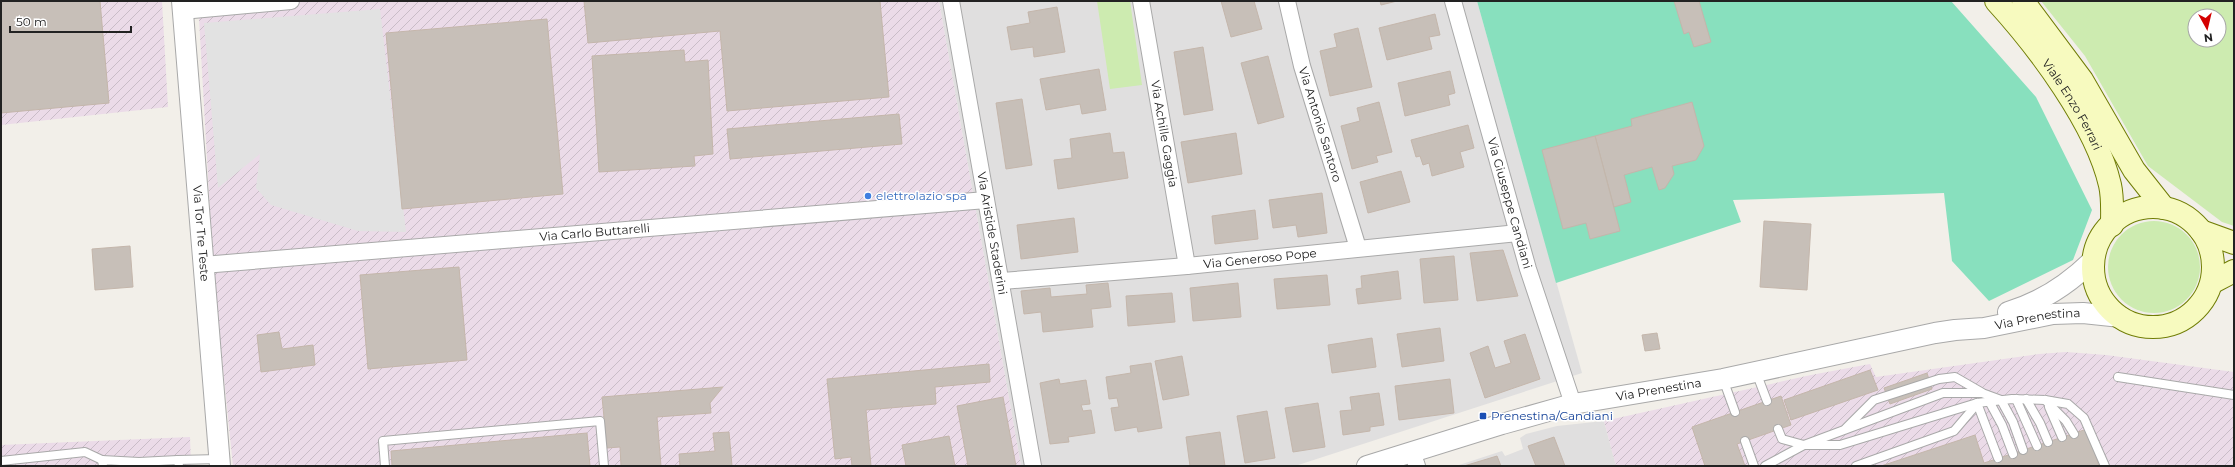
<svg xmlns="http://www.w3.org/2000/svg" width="2235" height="467" viewBox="0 0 2235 467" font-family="Montserrat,sans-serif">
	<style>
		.residential { fill: #e0dfdf }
		.industrial { fill: url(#industrial-furrows) }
		.grass { fill: #cdebb0; fill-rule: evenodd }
		.pitch { fill: #88e0be }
		.parking { fill: #e2e2e2 }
		.building { fill: #c7bfb8; stroke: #c4b6ab }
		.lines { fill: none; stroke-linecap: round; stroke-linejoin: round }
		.service-casing { stroke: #a9a9a9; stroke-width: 10 }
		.minor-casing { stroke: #a9a9a9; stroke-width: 18 }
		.tertiary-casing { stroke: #a9a9a9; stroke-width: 22 }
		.secondary-casing { stroke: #707d05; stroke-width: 24 }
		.service { stroke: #fff; stroke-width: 8 }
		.minor { stroke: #fff; stroke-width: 16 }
		.tertiary { stroke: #fff; stroke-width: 20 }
		.secondary { stroke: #f7fabf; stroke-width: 22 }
		.shop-dot { fill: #3f7fe0; stroke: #fff; stroke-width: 1.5 }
		.transit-dot { fill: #1a4fb4; stroke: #fff; stroke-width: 1.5 }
		.labels { text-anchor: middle; stroke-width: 3; stroke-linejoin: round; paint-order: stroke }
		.street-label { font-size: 12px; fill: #222; stroke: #fff }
		.shop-label { font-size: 12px; fill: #366cbe; stroke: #fff; text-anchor: start }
		.transit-label { font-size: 12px; fill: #164399; stroke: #fff; text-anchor: start }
	</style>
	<defs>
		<pattern id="industrial-furrows" width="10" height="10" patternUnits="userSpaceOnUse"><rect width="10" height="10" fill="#ebdbe8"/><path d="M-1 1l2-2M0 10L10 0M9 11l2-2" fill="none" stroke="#c9bcc7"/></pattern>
	</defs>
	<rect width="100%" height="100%" fill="#f2efe9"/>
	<!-- residential -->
	<g class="residential">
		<polygon points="939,1 1477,1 1582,373 1295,466 1021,466"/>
		<polygon points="1604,421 1616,466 1456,466 1502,451 1505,456 1523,449 1520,438 1526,434 1557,426"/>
	</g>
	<!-- industrial -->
	<g class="industrial">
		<polygon points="1,1 162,1 168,107 1,125"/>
		<polygon points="198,1 939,1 1021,466 233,466 214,281"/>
		<polygon points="2066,352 2106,355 2234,372 2234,466 1616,466 1604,421 1811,375 1870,364 1876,377 2039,354"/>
		<polygon points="190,437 191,466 1,466 1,445"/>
	</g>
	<!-- grass -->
	<g class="grass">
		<polygon points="1097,1 1130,1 1142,85 1110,89"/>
		<path d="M2041,1h193v225l-12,-4 -74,-56 -63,-110zM2195,16h24v24h-24z"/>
		<circle cx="2154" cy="267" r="46"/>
	</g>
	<!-- pitch -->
	<polygon class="pitch" points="1477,1 1951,1 2036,97 2092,210 2073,260 1989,301 1952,261 1944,193 1733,200 1741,222 1556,283"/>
	<!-- parking -->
	<polygon class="parking" points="380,9 406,232 358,231 271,205 256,188 260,154 218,188 204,23"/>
	<!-- building -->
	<g class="building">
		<polygon points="1,1 100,1 109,103 1,113"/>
		<polygon points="584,1 880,1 889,97 727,111 720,31 588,43"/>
		<polygon points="1221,1 1254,1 1262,29 1231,37"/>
		<polygon points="1380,1 1397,1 1381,5"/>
		<polygon points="1674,1 1699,1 1711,42 1694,47 1689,32 1684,34"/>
		<polygon points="1057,7 1065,52 1034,57 1033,47 1011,50 1007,27 1030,23 1028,12"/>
		<polygon points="1435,14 1440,35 1429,37 1432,49 1387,60 1379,28"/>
		<polygon points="547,19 563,194 402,209 386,33"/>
		<polygon points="1358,28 1372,87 1330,96 1320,51 1337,47 1334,34"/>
		<polygon points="1203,47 1213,110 1184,115 1174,52"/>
		<polygon points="684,50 685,62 708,60 713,154 694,156 695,166 599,172 592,56"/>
		<polygon points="1268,56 1284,117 1258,124 1241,63"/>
		<polygon points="1099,69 1106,110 1082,114 1080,104 1046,110 1040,79"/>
		<polygon points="1450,71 1455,93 1448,95 1450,105 1405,116 1398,83"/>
		<polygon points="1022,99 1032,165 1006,169 996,103"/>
		<polygon points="1379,102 1392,152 1376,156 1378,162 1352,169 1341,126 1360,121 1357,108"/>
		<polygon points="1692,102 1704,146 1696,160 1672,166 1674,174 1665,188 1659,190 1652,167 1624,175 1631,202 1614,207 1595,136 1632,126 1631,119"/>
		<polygon points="899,114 902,144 730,159 727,129"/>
		<polygon points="1468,125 1474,148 1460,152 1464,167 1432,176 1429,163 1423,165 1420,156 1416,157 1411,140"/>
		<polygon points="1110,133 1113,153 1124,152 1128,178 1058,189 1054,160 1072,158 1070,139"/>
		<polygon points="1236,133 1242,174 1188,183 1181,142"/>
		<polygon points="1595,136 1620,231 1590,239 1586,223 1563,229 1542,150"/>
		<polygon points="1401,171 1410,202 1368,213 1360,182"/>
		<polygon points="1322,193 1327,233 1298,237 1296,225 1273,228 1269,200"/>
		<polygon points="1255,210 1258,239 1215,244 1212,216"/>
		<polygon points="1074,218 1078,252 1021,259 1017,225"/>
		<polygon points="1764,221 1811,224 1807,290 1760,287"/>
		<polygon points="130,246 133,287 95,290 92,249"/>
		<polygon points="1503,250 1518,296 1477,301 1470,253"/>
		<polygon points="1454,256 1458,300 1424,303 1420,259"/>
		<polygon points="459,267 467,360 368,369 360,275"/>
		<polygon points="1398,271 1401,299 1358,304 1356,289 1362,288 1361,276"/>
		<polygon points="1327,275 1330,305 1277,309 1274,279"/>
		<polygon points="1108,283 1111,307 1091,309 1093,327 1043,332 1041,312 1024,314 1021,291 1050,288 1051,297 1087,294 1086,285"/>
		<polygon points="1238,283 1241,317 1193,321 1190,288"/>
		<polygon points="1172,293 1175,322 1128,326 1126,296"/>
		<polygon points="1440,328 1444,361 1402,367 1397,334"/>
		<polygon points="279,332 282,349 313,345 315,365 261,372 257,335"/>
		<polygon points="1657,333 1660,349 1645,351 1642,335"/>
		<polygon points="1525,334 1540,379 1485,398 1470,353 1488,346 1495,368 1511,363 1504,341"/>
		<polygon points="1372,338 1376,367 1332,373 1328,345"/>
		<polygon points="1182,356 1189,395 1163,400 1155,361"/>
		<polygon points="1151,363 1162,428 1138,432 1137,427 1115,431 1111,408 1119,407 1117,398 1109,399 1106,377 1131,373 1130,366"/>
		<polygon points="989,364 990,382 935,387 936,404 866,410 871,466 852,466 851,457 835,459 827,379"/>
		<polygon points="1870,370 1878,390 1791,420 1784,400"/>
		<polygon points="1927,373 1932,389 1890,404 1884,388"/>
		<polygon points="1059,379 1060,384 1086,380 1090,404 1081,405 1083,411 1091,410 1095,433 1068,437 1069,442 1050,444 1040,383"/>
		<polygon points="1450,379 1454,413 1399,420 1395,386"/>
		<polygon points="723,387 710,403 711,413 657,417 661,466 621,466 620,447 607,448 602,397"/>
		<polygon points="1379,393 1384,425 1370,427 1370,431 1343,435 1340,411 1352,410 1350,397"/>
		<polygon points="1781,396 1791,425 1737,444 1745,466 1705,466 1692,427"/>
		<polygon points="1003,397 1016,466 968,466 957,406"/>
		<polygon points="1318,403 1325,447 1293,452 1285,408"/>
		<polygon points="1267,411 1275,458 1245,463 1237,416"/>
		<polygon points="2087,429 2099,466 1881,466 1975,435 1984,463"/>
		<polygon points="729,432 732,466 680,466 679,454 715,451 713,433"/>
		<polygon points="1220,432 1225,466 1190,466 1186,437"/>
		<polygon points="587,433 590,466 392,466 391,451"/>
		<polygon points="949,436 955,466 906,466 902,445"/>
		<polygon points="1554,437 1565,466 1536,466 1528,446"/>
		<polygon points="1497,456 1501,466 1464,466"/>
	</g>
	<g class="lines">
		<!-- service casing -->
		<g class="service-casing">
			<g id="service">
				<polyline points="1756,372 1767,401"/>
				<polyline points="2118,377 2234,395"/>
				<polyline points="1723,379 1735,412"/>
				<polyline points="2016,399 2037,446"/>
				<polyline points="2026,399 2040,423 2048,442"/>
				<polyline points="2045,400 2066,421 2074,434"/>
				<polyline points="1989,401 2002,425 2013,454"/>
				<polyline points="1977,403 1998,458"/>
				<polyline points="2049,407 2062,437"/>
				<polyline points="1846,428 1874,400 1939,379 1955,377 1981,392"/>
				<polyline points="1778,429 1782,439 1804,445 1840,445 1977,403 2012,399 2045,400 2068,404 2084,418 2105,466"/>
				<polyline points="1745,441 1754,466"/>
				<polyline points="178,460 219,459"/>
				<polyline points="1,461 85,452 102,460"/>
				<polyline points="103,466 102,460 139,462 178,460 179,466"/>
				<polyline points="385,466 383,441 600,421 604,466"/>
				<polyline points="1765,466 1804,445 1943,393 1982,393 2001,400 2013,422 2023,450"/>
				<polyline points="1856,466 1954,431 1977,404"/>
			</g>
		</g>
		<!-- minor casing -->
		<g class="minor-casing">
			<g id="minor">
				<path id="s1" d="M951,1l82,465"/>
				<path id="s2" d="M1141,1l46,265"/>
				<path id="s3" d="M1287,1l15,65 56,182"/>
				<path id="s4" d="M1453,1l75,268 45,135"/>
				<polyline points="182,11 291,1"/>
				<path id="s5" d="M203,265l783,-65"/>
				<path id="s6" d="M1002,281l185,-15 331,-33"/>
				<polyline points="1412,452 1417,466"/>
			</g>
		</g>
		<!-- tertiary casing -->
		<g class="tertiary-casing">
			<g id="tertiary">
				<path id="s7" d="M182,1l38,465"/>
				<path d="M2008,312c34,-10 61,-28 86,-53"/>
				<path id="s8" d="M1367,466l135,-42 71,-20 150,-25 212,-46 20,-3 29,-2 69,-14 30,-1 38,4"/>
			</g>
		</g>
		<!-- secondary casing -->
		<g class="secondary-casing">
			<g id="secondary">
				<path id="s9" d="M1996,1c42,46 100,123 114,184 3,13 2,27 2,40"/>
				<polyline points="2023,1 2082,80 2134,170 2164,208"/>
				<circle cx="2153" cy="267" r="60"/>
				<polyline points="2201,231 2234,243"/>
				<polyline points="2213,282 2234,271"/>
			</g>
		</g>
		<!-- service -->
		<use href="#service" class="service"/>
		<!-- minor -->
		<use href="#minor" class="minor"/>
		<!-- tertiary -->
		<use href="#tertiary" class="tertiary"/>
		<!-- secondary -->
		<use href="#secondary" class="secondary"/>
	</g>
	<!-- markers -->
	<circle class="shop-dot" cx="868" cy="196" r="4"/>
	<rect class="transit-dot" x="1479" y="412" width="8" height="8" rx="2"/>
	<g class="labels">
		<!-- street labels -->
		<g class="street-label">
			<text dy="4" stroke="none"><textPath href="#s9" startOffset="129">Viale Enzo Ferrari</textPath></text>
			<text dy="4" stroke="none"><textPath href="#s3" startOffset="128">Via Antonio Santoro</textPath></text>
			<text dy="4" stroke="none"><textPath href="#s2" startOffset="135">Via Achille Gaggia</textPath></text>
			<text dy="4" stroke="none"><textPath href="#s4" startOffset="210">Via Giuseppe Candiani</textPath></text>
			<text dy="4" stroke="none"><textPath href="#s1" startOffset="236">Via Aristide Staderini</textPath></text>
			<text dy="4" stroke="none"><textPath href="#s7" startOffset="233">Via Tor Tre Teste</textPath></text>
			<text dy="4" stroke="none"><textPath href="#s5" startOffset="393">Via Carlo Buttarelli</textPath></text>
			<text dy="4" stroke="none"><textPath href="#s6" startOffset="259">Via Generoso Pope</textPath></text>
			<text dy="4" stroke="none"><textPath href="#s8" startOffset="688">Via Prenestina</textPath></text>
			<text dy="4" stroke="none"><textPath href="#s8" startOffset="302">Via Prenestina</textPath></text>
		</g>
		<!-- shop labels -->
		<g class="shop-label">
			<text x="876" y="200">elettrolazio spa</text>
		</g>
		<!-- transit labels -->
		<g class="transit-label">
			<text x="1491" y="420">Prenestina/Candiani</text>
		</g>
	</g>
	<!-- border -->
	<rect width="2235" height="467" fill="none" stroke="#222222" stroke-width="4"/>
	<!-- north arrow -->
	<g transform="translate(2207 28) rotate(172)"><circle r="19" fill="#ffffff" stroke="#a7a7a7"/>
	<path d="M0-3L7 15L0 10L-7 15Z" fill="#d40000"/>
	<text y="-6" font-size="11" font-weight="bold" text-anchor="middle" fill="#222222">N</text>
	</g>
	<!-- scale -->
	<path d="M10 26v6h121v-6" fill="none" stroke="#222222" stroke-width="2"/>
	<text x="16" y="26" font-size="12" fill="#222222" stroke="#ffffff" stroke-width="3" paint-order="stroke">50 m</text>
</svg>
